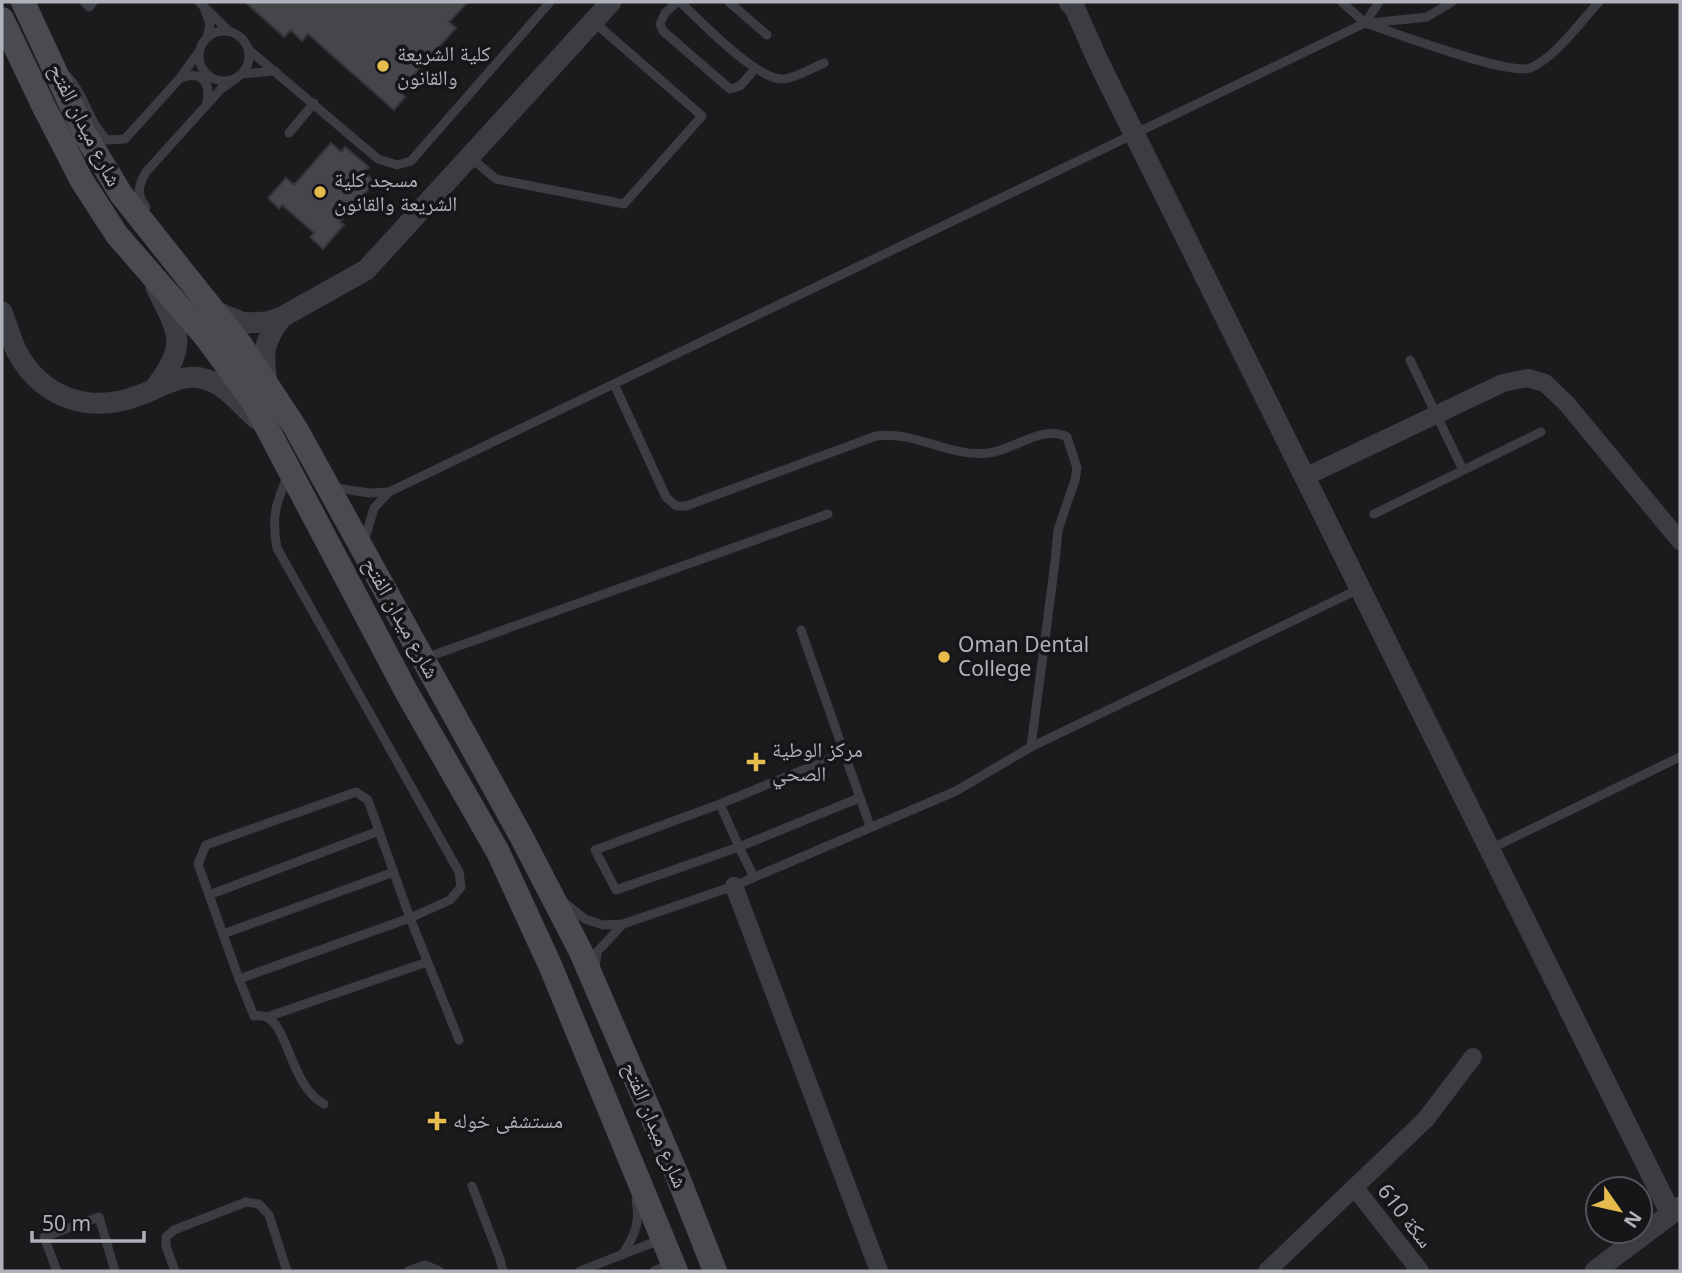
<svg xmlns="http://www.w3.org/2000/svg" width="1682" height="1273" viewBox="0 0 1682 1273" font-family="'Noto Sans','Noto Naskh Arabic',sans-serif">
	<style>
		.building { fill: #45464a; stroke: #353539; stroke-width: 2 }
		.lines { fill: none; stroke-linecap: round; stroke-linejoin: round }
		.service { stroke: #3c3d42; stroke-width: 9 }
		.minor { stroke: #3c3d42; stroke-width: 18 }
		.tertiary { stroke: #3c3d42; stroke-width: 21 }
		.secondary { stroke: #4a4b51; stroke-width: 24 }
		.poi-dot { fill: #e4bb4c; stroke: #161618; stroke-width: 2.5 }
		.labels { text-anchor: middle; stroke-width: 7; stroke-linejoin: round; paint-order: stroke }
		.poi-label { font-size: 21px; fill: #afb1bb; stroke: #161618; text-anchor: start }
		.street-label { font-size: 21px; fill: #afb1bb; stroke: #161618 }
	</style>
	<rect width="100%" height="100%" fill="#1b1b1d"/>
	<!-- building -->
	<g class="building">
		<polygon points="245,2 468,2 449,22 456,28 399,91 405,97 394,110 308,34 302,41 291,30 284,37"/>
		<polygon points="331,143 341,152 345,147 369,167 364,172 375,182 340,222 344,225 323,249 310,237 314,233 282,205 279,209 268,198 286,178 294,185"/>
	</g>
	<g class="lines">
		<!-- service -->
		<g class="service">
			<polyline points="84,2 89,7 93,2"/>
			<polyline points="199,2 229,31"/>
			<polyline points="677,2 665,13 660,24 663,31 730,89 740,86 755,69"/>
			<path d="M680,2c21,19 76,78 103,77 13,-1 29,-11 41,-16"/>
			<polyline points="729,2 767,35"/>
			<polyline points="1342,2 1365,23 1379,2"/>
			<polyline points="204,8 210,24 207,38"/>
			<polyline points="1370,23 1427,17 1452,2"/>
			<circle cx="224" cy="56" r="25"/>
			<polyline points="249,50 378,159 397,165 411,161 550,2"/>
			<polyline points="242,74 275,71"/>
			<path d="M67,76c18,18 21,46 40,64l18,-1 55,-61 20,-28"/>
			<path d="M181,78c21,-8 30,5 26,25"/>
			<polyline points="289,133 314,103"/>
			<polyline points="471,158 496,179 624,204 702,116 594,22"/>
			<path d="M146,207c-10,-13 -8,-21 0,-35l75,-83 14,-10"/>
			<polyline points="1410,360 1463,470"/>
			<path d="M614,384l52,113 10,9h10l190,-70c38,-6 74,22 113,17 25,-3 54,-29 78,-16l10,31 -2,12 -17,50 -3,32 -24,185"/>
			<polyline points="336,488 370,493 389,492"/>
			<polyline points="1374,514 1541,432"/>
			<path d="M364,542l10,-34 15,-16 976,-469c27,9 144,53 165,45 24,-9 51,-47 69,-66"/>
			<polyline points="801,630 870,826"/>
			<polyline points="425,658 828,514"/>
			<polyline points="844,753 720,804 595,850 616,890 739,847 859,798"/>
			<polyline points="720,804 739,847 754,877"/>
			<polyline points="1490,849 1680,757"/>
			<polyline points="209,895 379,831"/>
			<polyline points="565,903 585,919 603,925 623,924 734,886 956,791 1031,747 1359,589"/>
			<polyline points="223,934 394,872"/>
			<polyline points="595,968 597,952 623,924"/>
			<path d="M239,979l171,-61 40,-18 11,-13 -2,-15 -182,-324c-6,-31 -1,-45 11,-73"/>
			<polyline points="267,1017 427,962"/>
			<path d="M324,1104c-33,-17 -36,-79 -58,-87 -4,-2 -8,-1 -12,-1l-15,-37 -41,-115 8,-19 150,-53 12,8 42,118 49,122"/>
			<polyline points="472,1186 500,1259 503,1271"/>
			<path d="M622,1255c12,-18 19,-33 14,-55"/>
			<polyline points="57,1271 44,1237 99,1217 115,1271"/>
			<polyline points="175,1271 166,1246 166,1237 174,1230 246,1202 259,1204 269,1215 287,1271"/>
			<polyline points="408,1271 425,1265 439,1271"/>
			<polyline points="580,1271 662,1239"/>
			<polyline points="654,1271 671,1264"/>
		</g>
		<!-- minor -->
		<g class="minor">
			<polyline points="1305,477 1503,383 1528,378 1545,383 1567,404 1680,541"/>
			<polyline points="734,886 879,1271"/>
			<polyline points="1355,1188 1420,1271"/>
			<polyline points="1267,1271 1426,1119 1473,1057"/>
		</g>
		<!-- tertiary -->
		<g class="tertiary">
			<polyline points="1069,2 1075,9 1099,63 1671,1214"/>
			<polyline points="214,311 244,323 267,322 282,317 366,270 611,2"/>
			<path d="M2,312c5,13 9,28 15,40 26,48 75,62 123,43 19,-7 40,-21 61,-17 24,5 38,26 56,41"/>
			<path d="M267,384c-4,-32 -5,-41 15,-67"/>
			<path d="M154,389c35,-45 25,-54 2,-102"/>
			<polyline points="1595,1271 1680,1207"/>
		</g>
		<!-- secondary -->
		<g class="secondary">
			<polyline points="23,2 84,133 121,194 241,345 295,427 521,836 580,950 677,1175 715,1271"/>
			<polyline points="2,19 44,107 82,181 117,235 205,336 254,403 407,693 498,852 550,965 676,1271"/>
		</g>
	</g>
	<!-- markers -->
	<g class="poi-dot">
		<circle cx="383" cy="66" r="7"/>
		<circle cx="320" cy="192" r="7"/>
		<circle cx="944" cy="657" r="7"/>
		<path d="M752.5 751.5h7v7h7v7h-7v7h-7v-7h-7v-7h7z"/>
		<path d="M433.5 1110.5h7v7h7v7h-7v7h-7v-7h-7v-7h7z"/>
	</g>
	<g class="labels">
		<!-- poi labels -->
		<g class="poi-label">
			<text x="397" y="61">كلية الشريعة<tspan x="397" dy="24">والقانون</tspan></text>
			<text x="334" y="187">مسجد كلية<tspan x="334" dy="24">الشريعة والقانون</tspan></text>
			<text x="958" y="652">Oman Dental<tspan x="958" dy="24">College</tspan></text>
			<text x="772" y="757">مركز الوطية<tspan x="772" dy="24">الصحي</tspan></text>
			<text x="453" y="1128">مستشفى خوله</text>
		</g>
		<!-- street labels -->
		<g class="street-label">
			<text transform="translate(85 125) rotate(63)" y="7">شارع ميدان الفتح</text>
			<text transform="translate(401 618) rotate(61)" y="7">شارع ميدان الفتح</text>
			<text transform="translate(655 1125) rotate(67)" y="7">شارع ميدان الفتح</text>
			<text transform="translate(1405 1216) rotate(52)" y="7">سكة 610</text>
		</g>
	</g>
	<!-- border -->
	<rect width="1682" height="1273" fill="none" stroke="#afb1bb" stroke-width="7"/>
	<!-- north arrow -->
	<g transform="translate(1619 1210) rotate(124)"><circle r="33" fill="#161618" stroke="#535459" stroke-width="2"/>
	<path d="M0-5L12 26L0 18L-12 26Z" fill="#e4bb4c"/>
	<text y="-10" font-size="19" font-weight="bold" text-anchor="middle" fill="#afb1bb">N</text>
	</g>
	<!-- scale -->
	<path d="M32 1231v10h112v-10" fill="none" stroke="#afb1bb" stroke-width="3.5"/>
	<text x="42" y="1231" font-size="21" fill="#afb1bb" stroke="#161618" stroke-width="5" paint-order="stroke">50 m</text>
</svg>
